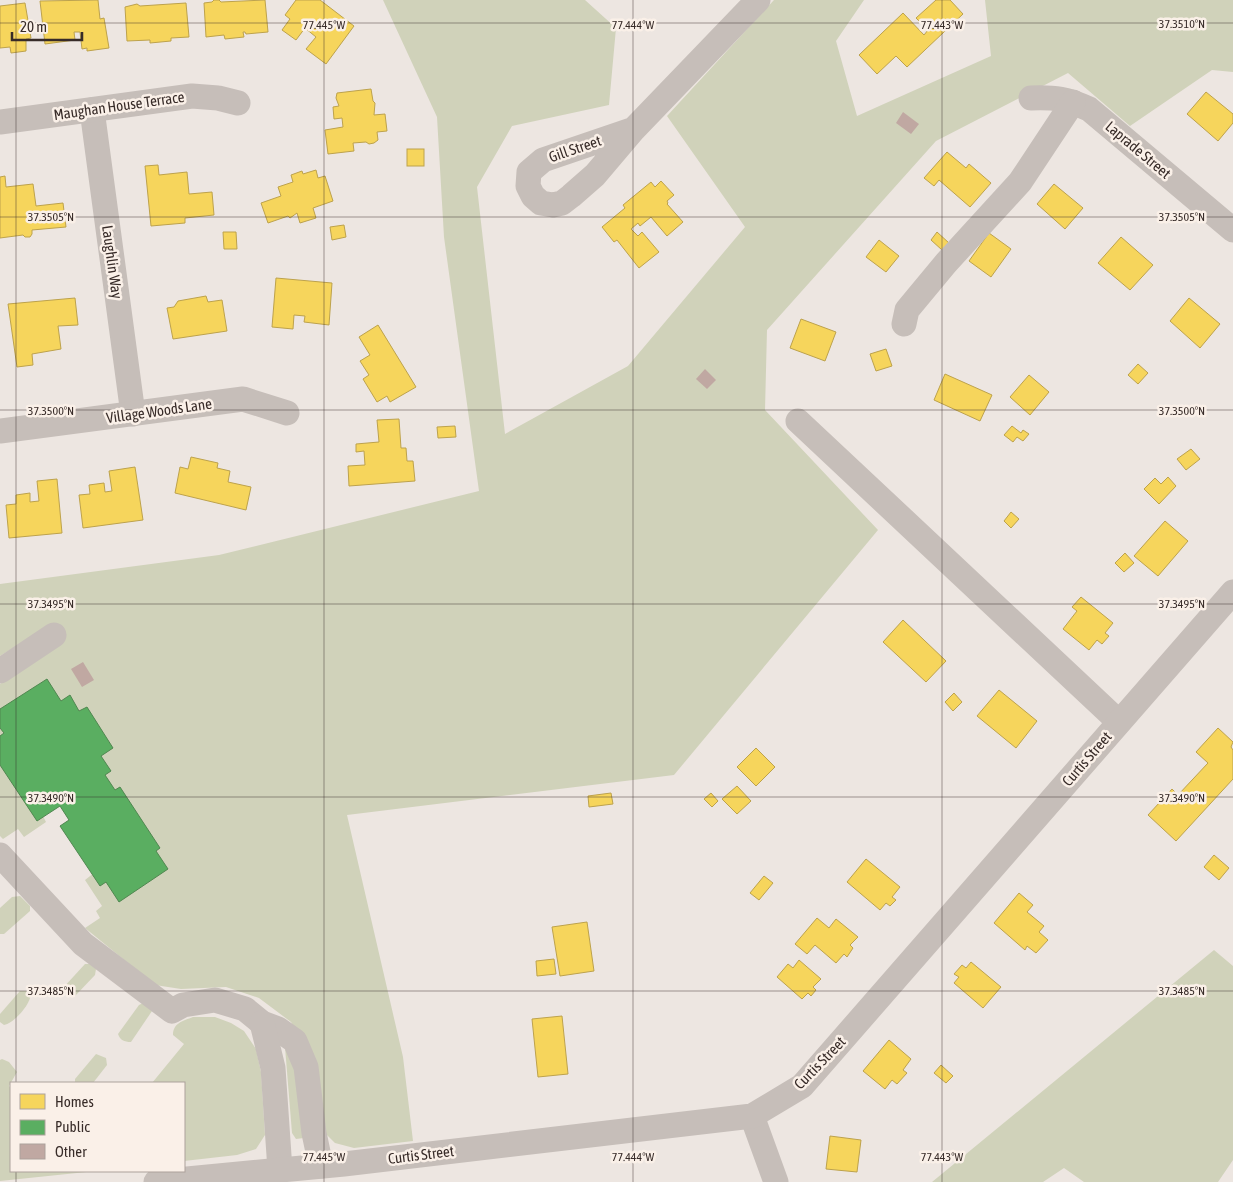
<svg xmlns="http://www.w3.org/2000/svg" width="1233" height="1182" viewBox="0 0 1233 1182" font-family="'Asap Condensed',sans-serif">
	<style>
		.green { fill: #d0d2ba }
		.homes { fill: #f6d55c; stroke: #bda24c }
		.public { fill: #5aae61; stroke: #508750 }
		.building { fill: #c0a8a2 }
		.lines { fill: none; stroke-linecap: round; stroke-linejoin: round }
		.minor { stroke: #c6beb9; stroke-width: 25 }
		.ticks { fill: none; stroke: #372b28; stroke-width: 1; stroke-opacity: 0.45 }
		.labels { text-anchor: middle; stroke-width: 5; stroke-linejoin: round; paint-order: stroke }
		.street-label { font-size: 15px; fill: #372b28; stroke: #faf0e8 }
		.ticks-label { font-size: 12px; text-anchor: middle; fill: #372b28; stroke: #faf0e8; stroke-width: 5; stroke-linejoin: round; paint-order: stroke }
	</style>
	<rect width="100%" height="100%" fill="#ede6e1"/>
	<!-- green -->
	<g class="green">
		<polygon points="383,0 585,0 616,28 609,105 512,126 477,187 505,434 628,366 745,227 667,116 774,0 864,0 836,41 857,116 991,56 985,0 1233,0 1233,72 1212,70 1130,126 1068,73 936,141 767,330 765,410 878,530 674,775 347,815 403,1057 413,1141 354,1148 335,1143 320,1128 315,1065 291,1022 259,998 226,987 181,989 155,985 85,928 100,918 96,911 102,906 85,880 99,869 63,803 43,816 46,822 24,837 18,829 3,839 0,836 0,684 49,650 37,633 0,656 0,584 219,555 479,491 444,237 437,117"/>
		<polygon points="20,896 30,906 30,911 4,934 0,934 0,908 12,897"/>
		<polygon points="1214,950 1233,966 1233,1160 1218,1182 1084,1182 1064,1168 1043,1182 932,1182"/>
		<path d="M85,964h5l6,5 -1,6 -20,21c-7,0 -10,0 -12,-8z"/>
		<path d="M20,991h6l5,3c-1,11 -17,29 -27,31l-4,-3v-8z"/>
		<path d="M143,1003l9,8 -21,31c-7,0 -11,-2 -13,-8l21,-29z"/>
		<path d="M193,1017h22l16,6 13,8 12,18 5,23 4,63 -9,14 -19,6 -53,6v-78h-32l32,-39 -11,-9c0,-12 10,-14 20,-18z"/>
		<polygon points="285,1047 297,1059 304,1138 296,1139 292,1133"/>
		<polygon points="96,1054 106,1058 107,1065 93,1083 75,1083 75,1079"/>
		<polygon points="2,1059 9,1062 17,1072 9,1086 11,1088 11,1171 96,1171 0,1181 0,1060"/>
	</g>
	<!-- homes -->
	<g class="homes">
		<polygon points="98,0 100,19 104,18 109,48 87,51 87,48 82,49 80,32 74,32 75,40 45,44 40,1"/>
		<polygon points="214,0 219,0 221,2 265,0 268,32 246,34 245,32 243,32 244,37 225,39 224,35 206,37 204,3 212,2"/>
		<polygon points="296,0 320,0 354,26 326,64 306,49 316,37 305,28 296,40 282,30 290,19 285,15"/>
		<polygon points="936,0 950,0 963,14 907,67 896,56 877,74 859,55 903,13 924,35 928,30 916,18"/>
		<polygon points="25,3 31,38 26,39 26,51 11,53 10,47 0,48 0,6"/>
		<polygon points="186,3 189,37 171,38 171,41 150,43 150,40 127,41 125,7 137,4 140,6"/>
		<polygon points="371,89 373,101 375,103 374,115 385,114 387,131 377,132 378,140 374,143 369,144 366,142 353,143 354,151 328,154 325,130 343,127 342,118 334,119 333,107 339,106 336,98 337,93"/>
		<polygon points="1206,92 1233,114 1233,123 1218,141 1187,114"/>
		<rect x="407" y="149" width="17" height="17"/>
		<polygon points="947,152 966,168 969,164 991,183 970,207 939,180 934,186 924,178"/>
		<polygon points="158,165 159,175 187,172 189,194 212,192 214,215 185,218 185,223 151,226 145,166"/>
		<polygon points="316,170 318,178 325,176 333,201 313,208 316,218 300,223 297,213 290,218 288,216 268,223 261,203 281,196 278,187 293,182 291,175 302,171 303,174"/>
		<polygon points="5,176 6,187 33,184 36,206 63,203 66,227 32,230 32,234 30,237 25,237 23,235 0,238 0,177"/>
		<polygon points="661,181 674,195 667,201 668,203 667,204 683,222 667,236 651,217 640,226 638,223 631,229 638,236 642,232 659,252 639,268 617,240 614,242 602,227 625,208 623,205 651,182 655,187"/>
		<polygon points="1054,184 1083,208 1065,229 1037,204"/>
		<polygon points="344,225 346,237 332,240 330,227"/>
		<polygon points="223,232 236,232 237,249 224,249"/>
		<polygon points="937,232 949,243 942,250 931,240"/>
		<polygon points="989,233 1011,249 991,277 969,261"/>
		<polygon points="1121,237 1153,265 1130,290 1098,263"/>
		<polygon points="879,240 899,256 886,272 866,257"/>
		<polygon points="276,278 332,283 329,325 304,322 305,316 294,315 293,329 272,327"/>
		<polygon points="206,296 208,302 222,300 227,331 173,339 167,308 174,307 178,301"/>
		<polygon points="75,298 78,325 58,326 61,349 32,354 33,365 17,367 8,304"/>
		<polygon points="1189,298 1220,324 1200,348 1170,321"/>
		<polygon points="801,319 836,332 825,361 790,348"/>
		<polygon points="378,325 416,387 390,402 387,396 377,402 363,379 369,375 360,361 370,355 359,337"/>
		<polygon points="886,349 892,366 876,371 870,354"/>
		<polygon points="1138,364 1148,373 1138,384 1128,375"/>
		<polygon points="945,374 992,395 980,421 934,400"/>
		<polygon points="1029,375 1049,392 1030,415 1010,397"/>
		<polygon points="399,419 401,448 406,448 407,461 413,461 415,481 349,486 348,466 365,465 364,451 356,452 356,444 379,442 377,420"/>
		<polygon points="455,426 456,437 438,438 437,427"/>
		<polygon points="1012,426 1021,433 1023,430 1029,434 1023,441 1017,437 1013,442 1004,435"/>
		<polygon points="1191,449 1200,459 1186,470 1177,459"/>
		<polygon points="191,457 218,463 217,468 230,471 228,482 251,487 246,510 175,493 180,467 188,469"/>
		<polygon points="135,467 143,520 83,528 79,495 90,494 89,485 104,483 105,492 112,491 109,471"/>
		<polygon points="1168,477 1176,486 1159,504 1144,489 1155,478 1161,484"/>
		<polygon points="57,479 62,533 9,538 6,505 16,504 16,495 30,493 30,502 39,501 37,481"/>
		<polygon points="1011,512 1019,519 1011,528 1004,521"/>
		<polygon points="1165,521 1188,541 1158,576 1134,556"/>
		<polygon points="1125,553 1134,563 1124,572 1115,563"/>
		<polygon points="1081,597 1113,623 1105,633 1109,636 1102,644 1097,640 1089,650 1063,629 1077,611 1072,607"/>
		<polygon points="903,620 946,661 926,682 883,642"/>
		<polygon points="999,690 1037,721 1016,748 977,716"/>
		<polygon points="954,693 962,702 953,711 945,702"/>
		<polygon points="1218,728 1233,742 1231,747 1233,750 1233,779 1176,841 1148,815 1172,789 1178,795 1208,763 1196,752"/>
		<polygon points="756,748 775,767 756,786 737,767"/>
		<polygon points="737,786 751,801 737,814 722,799"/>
		<polygon points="611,793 613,804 589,807 588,796"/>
		<polygon points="711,793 718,801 712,807 704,799"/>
		<polygon points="1214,855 1229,868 1219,880 1204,867"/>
		<polygon points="866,859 900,887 892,897 896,900 890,906 886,903 880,910 847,882"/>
		<polygon points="764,876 773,883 759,900 750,893"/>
		<polygon points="1019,893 1033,905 1027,912 1044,926 1039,932 1048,940 1036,953 1027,946 1025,950 994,923"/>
		<polygon points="817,918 829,928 836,919 858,937 850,945 853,948 847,957 844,954 836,963 815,945 807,954 795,944"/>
		<polygon points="587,922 594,971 560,976 552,927"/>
		<polygon points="554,959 556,974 537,976 536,961"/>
		<polygon points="799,960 821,979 813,987 816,990 811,996 808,993 802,999 777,977 788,964 793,968"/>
		<polygon points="971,962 1001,987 983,1008 954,983 959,977 954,974 962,965 966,968"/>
		<polygon points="562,1016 568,1074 538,1077 532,1019"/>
		<polygon points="889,1040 911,1059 903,1070 907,1073 897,1084 892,1080 885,1089 863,1071"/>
		<polygon points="941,1065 953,1076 946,1083 934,1073"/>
		<polygon points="830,1136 861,1140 857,1172 826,1169"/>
	</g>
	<!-- public -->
	<polygon class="public" points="47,679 61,701 70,695 79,711 87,707 113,748 101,756 111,771 105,775 115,790 120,787 160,848 156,851 168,869 119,902 106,882 100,886 60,826 69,820 60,806 37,821 0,765 0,736 4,733 0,728 0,709"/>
	<!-- building -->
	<g class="building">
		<polygon points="903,112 919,124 911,134 896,123"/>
		<polygon points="705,369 716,380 707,389 696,379"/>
		<polygon points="83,662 94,680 82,687 71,669"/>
	</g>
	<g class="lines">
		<!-- minor -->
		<g class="minor">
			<path d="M1031,98c24,-1 36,1 58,11l144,121"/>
			<polyline points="92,110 133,414"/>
			<polyline points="0,122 192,96 218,98 238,103"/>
			<polyline points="634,129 543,160 529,172 528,186 533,196 541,203 553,205 562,203 571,196 595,175 634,129 758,0"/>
			<polyline points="904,324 907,310 946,263 1020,182 1073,102"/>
			<polyline points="798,421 1119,722"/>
			<polyline points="0,431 243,399 287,413"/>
			<polyline points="0,671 54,635"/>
			<polyline points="0,855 83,944 172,1011 183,1005 215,1000 245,1009 262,1023 278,1029 295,1041 306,1067 314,1133 321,1166"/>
			<polyline points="262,1023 273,1068 280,1170"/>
			<polyline points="752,1116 776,1182"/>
			<polyline points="156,1182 344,1164 752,1116 802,1086 1233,592"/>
		</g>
	</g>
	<!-- ticks -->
	<path class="ticks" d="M16,0v1083M324,0v1182M633,0v1182M942,0v1182M0,23h1233M0,217h1233M0,410h1233M0,604h1233M0,797h1233M0,991h1233M16,1171v11"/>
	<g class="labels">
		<!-- street labels -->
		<g class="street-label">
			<text transform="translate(119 106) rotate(-8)" y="5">Maughan House Terrace</text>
			<text transform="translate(575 149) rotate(-19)" y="5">Gill Street</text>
			<text transform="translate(1138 150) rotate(40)" y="5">Laprade Street</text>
			<text transform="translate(112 262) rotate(82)" y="5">Laughlin Way</text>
			<text transform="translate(159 411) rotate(-8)" y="5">Village Woods Lane</text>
			<text transform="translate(1087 759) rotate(-49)" y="5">Curtis Street</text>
			<text transform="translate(820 1063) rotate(-46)" y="5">Curtis Street</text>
			<text transform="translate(421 1155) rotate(-7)" y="5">Curtis Street</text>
		</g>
	</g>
	<g class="ticks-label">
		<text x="1182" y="28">37.3510°N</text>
		<text x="324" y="29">77.445°W</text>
		<text x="633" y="29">77.444°W</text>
		<text x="942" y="29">77.443°W</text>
		<text x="51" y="221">37.3505°N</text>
		<text x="1182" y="221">37.3505°N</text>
		<text x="51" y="415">37.3500°N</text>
		<text x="1182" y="415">37.3500°N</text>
		<text x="51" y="608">37.3495°N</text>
		<text x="1182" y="608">37.3495°N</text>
		<text x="51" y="802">37.3490°N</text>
		<text x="1182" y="802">37.3490°N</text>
		<text x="51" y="995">37.3485°N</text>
		<text x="1182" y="995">37.3485°N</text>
		<text x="324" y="1161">77.445°W</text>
		<text x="633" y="1161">77.444°W</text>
		<text x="942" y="1161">77.443°W</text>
	</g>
	<!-- legend -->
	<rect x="10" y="1082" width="175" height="90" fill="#faf0e8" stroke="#aca19b"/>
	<rect x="20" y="1094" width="25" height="15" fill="#f6d55c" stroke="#aca19b"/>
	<text x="55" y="1107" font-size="15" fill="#372b28">Homes</text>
	<rect x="20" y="1120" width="25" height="15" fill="#5aae61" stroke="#aca19b"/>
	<text x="55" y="1132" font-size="15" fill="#372b28">Public</text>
	<rect x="20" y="1144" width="25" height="15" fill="#c0a8a2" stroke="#aca19b"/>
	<text x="55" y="1157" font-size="15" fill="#372b28">Other</text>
	<!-- scale -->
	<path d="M12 32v8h70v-8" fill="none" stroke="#372b28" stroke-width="2.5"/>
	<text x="20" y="32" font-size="15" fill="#372b28" stroke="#faf0e8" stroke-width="4" paint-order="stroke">20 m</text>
</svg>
